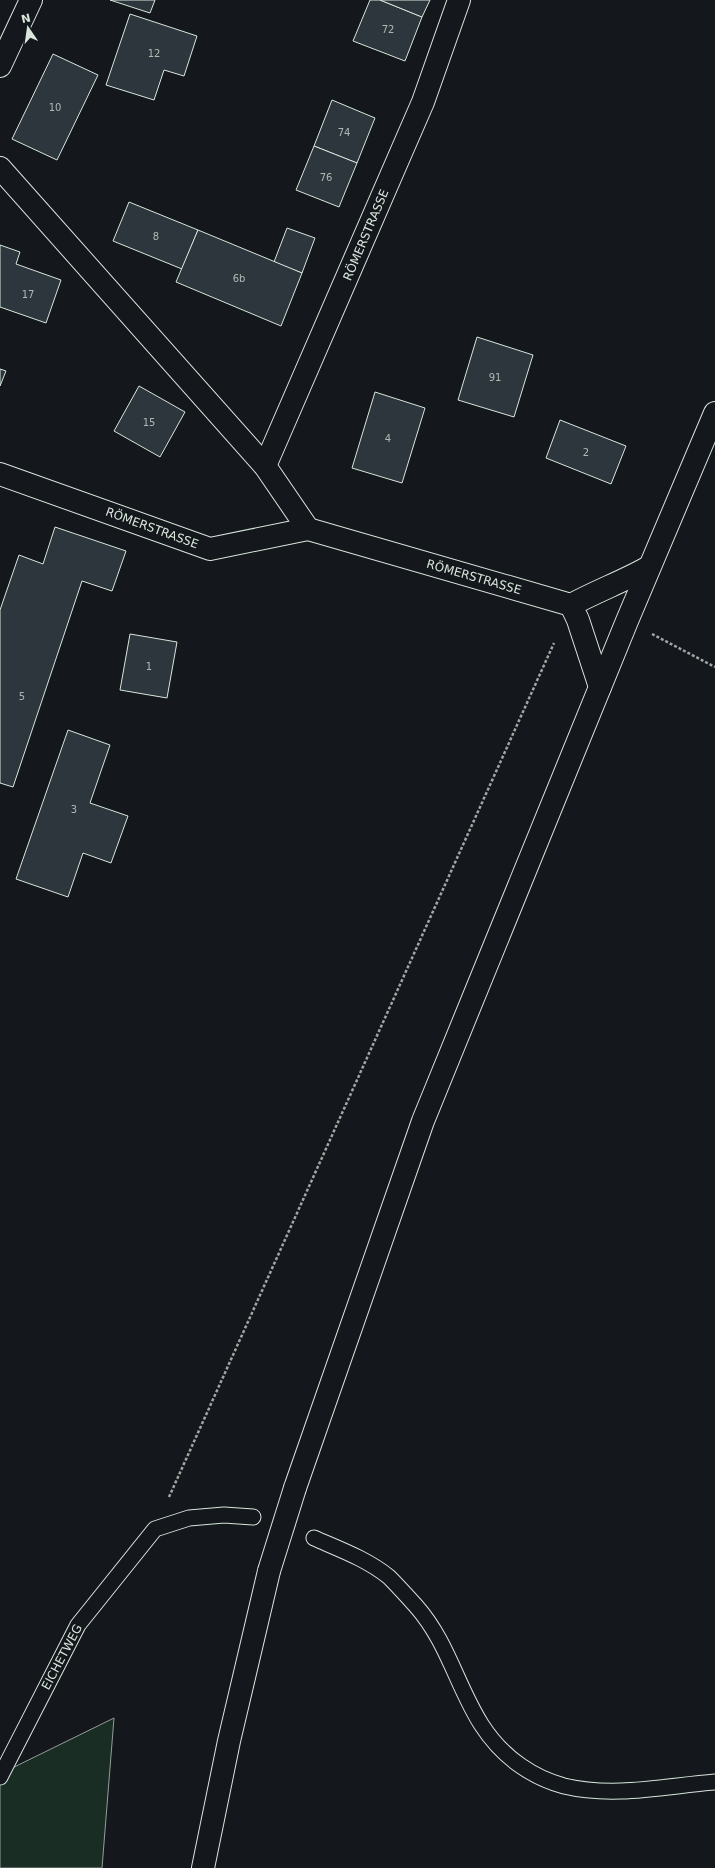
<svg xmlns="http://www.w3.org/2000/svg" width="715" height="1868" viewBox="0 0 715 1868" font-family="'DejaVu Sans',sans-serif">
	<style>
		.green { fill: #1a2d24; stroke: #939e99 }
		.building { fill: #2c363c; stroke: #d8e6dc }
		.lines { fill: none; stroke-linecap: round; stroke-linejoin: round }
		.service-casing { stroke: #d8e6dc; stroke-width: 17 }
		.minor-casing { stroke: #d8e6dc; stroke-width: 24 }
		.primary-casing { stroke: #d8e6dc; stroke-width: 24 }
		.path { stroke: #9da8a2; stroke-width: 2.5; stroke-dasharray: 3 2; stroke-linecap: butt }
		.service { stroke: #14181c; stroke-width: 15 }
		.minor { stroke: #14181c; stroke-width: 22 }
		.primary { stroke: #14181c; stroke-width: 22 }
		.primary-bridge-casing { stroke: #d8e6dc; stroke-width: 24; stroke-linecap: butt }
		.primary-bridge { stroke: #14181c; stroke-width: 22 }
		.labels { text-anchor: middle; stroke-width: 3; stroke-linejoin: round; paint-order: stroke }
		.number-label { font-size: 10px; fill: #adbab4 }
		.street-label { font-size: 12px; fill: #d8e6dc; stroke: #14181c }
	</style>
	<rect width="100%" height="100%" fill="#14181c"/>
	<!-- green -->
	<polygon class="green" points="114,1718 102,1868 0,1868 0,1774"/>
	<!-- building -->
	<g class="building">
		<polygon points="110,0 155,0 150,13"/>
		<polygon points="370,0 380,0 422,17 405,61 353,41"/>
		<polygon points="380,0 430,0 422,17"/>
		<polygon points="130,14 197,36 184,76 164,70 154,100 106,85"/>
		<polygon points="53,54 98,75 57,160 12,139"/>
		<polygon points="332,100 375,118 357,163 314,146"/>
		<polygon points="314,146 357,163 339,207 296,190"/>
		<polygon points="129,202 198,230 182,269 113,241"/>
		<polygon points="287,228 315,238 302,273 274,262"/>
		<polygon points="198,230 302,273 281,326 176,282"/>
		<polygon points="0,245 20,252 16,264 61,280 46,323 0,307"/>
		<polygon points="477,337 533,355 514,417 458,400"/>
		<polygon points="0,369 6,371 0,386"/>
		<polygon points="139,386 185,412 160,457 114,431"/>
		<polygon points="375,392 425,408 402,483 352,468"/>
		<polygon points="560,420 626,446 611,484 546,458"/>
		<polygon points="55,527 126,551 112,591 82,581 13,787 0,783 0,610 19,555 43,564"/>
		<polygon points="130,634 177,642 167,698 120,690"/>
		<polygon points="68,730 110,745 90,803 128,816 111,863 83,853 68,897 16,879"/>
	</g>
	<g class="lines">
		<!-- service casing -->
		<g class="service-casing">
			<g id="service">
				<path d="M314,1538c25,11 53,21 75,39 9,9 18,19 27,29 45,51 45,119 105,160 13,9 28,16 43,20 50,12 101,0 151,-4"/>
				<polyline points="0,1777 78,1625 155,1529 189,1518 224,1515 253,1517"/>
			</g>
		</g>
		<!-- minor casing -->
		<g class="minor-casing">
			<g id="minor">
				<polyline points="0,66 31,0"/>
				<polyline points="0,168 265,466 308,529 571,605"/>
				<polyline points="265,466 423,102 459,0"/>
				<polyline points="0,474 210,549 308,529"/>
			</g>
		</g>
		<!-- primary casing -->
		<g class="primary-casing">
			<g id="primary">
				<path d="M600,687l-22,-67 -7,-15c26,-14 53,-24 78,-38"/>
				<polyline points="295,1488 423,1121 627,621 715,413"/>
				<polyline points="203,1868 229,1741 269,1571"/>
			</g>
		</g>
		<!-- path -->
		<g class="path">
			<polyline points="652,634 715,667"/>
			<polyline points="169,1497 554,643"/>
		</g>
		<!-- service -->
		<use href="#service" class="service"/>
		<!-- minor -->
		<use href="#minor" class="minor"/>
		<!-- primary -->
		<use href="#primary" class="primary"/>
		<!-- primary-bridge casing -->
		<g class="primary-bridge-casing">
			<polyline id="primary-bridge" points="269,1571 295,1488"/>
		</g>
		<!-- primary-bridge -->
		<use href="#primary-bridge" class="primary-bridge"/>
	</g>
	<g class="labels">
		<!-- number labels -->
		<g class="number-label">
			<text x="388" y="33">72</text>
			<text x="154" y="57">12</text>
			<text x="55" y="111">10</text>
			<text x="344" y="136">74</text>
			<text x="326" y="181">76</text>
			<text x="156" y="240">8</text>
			<text x="239" y="282">6b</text>
			<text x="28" y="298">17</text>
			<text x="495" y="381">91</text>
			<text x="149" y="426">15</text>
			<text x="388" y="442">4</text>
			<text x="586" y="456">2</text>
			<text x="149" y="670">1</text>
			<text x="22" y="700">5</text>
			<text x="74" y="813">3</text>
		</g>
		<!-- street labels -->
		<g class="street-label">
			<text transform="translate(366 235) rotate(-67)" y="4">RÖMERSTRASSE</text>
			<text transform="translate(152 528) rotate(20)" y="4">RÖMERSTRASSE</text>
			<text transform="translate(474 577) rotate(16)" y="4">RÖMERSTRASSE</text>
			<text transform="translate(62 1657) rotate(-62)" y="4">EICHETWEG</text>
		</g>
	</g>
	<!-- north arrow -->
	<g transform="translate(28 28) rotate(347)" stroke="#14181c" stroke-width="3" paint-order="stroke">
	<path d="M0-3L7 15L0 10L-7 15Z" fill="#d8e6dc"/>
	<text y="-6" font-size="11" font-weight="bold" text-anchor="middle" fill="#d8e6dc">N</text>
	</g>
</svg>
